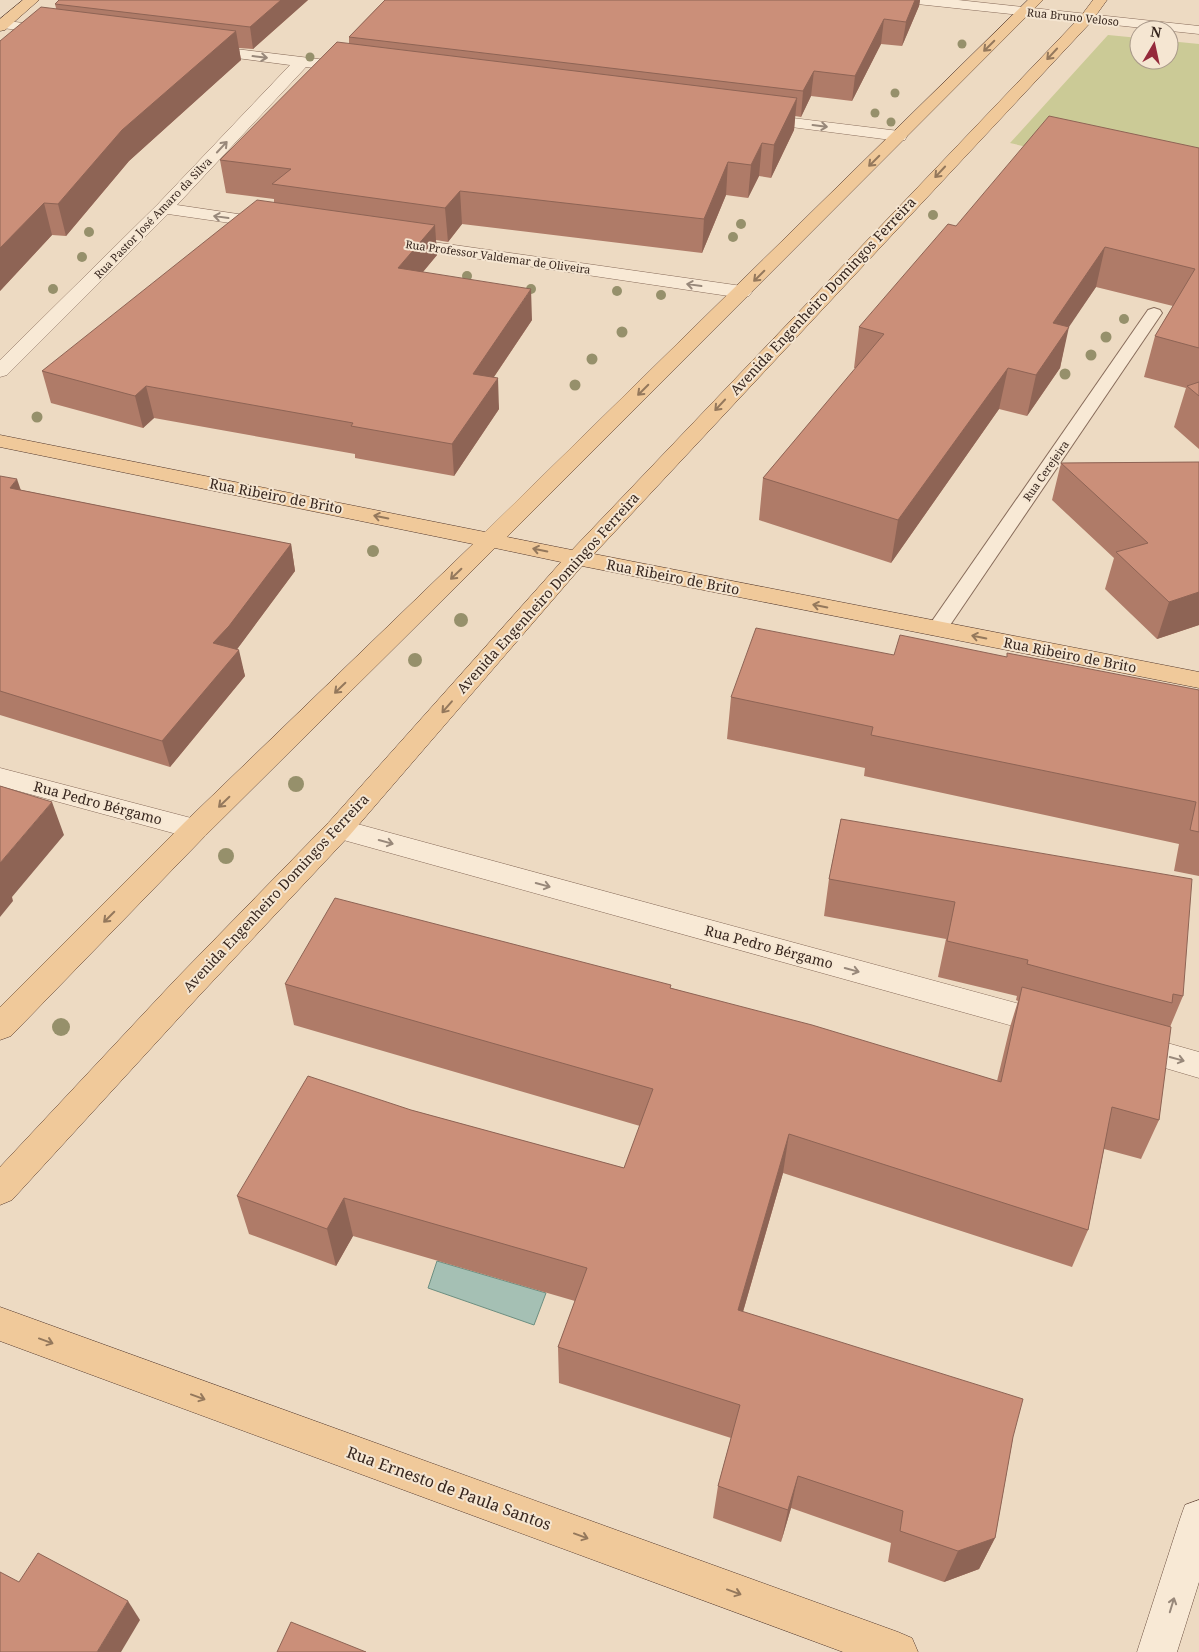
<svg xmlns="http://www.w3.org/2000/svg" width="1199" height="1652" viewBox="0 0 1199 1652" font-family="'Noto Serif',serif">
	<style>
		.green { fill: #cbca96 }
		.water { fill: #a5c0b4; stroke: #6c8e80 }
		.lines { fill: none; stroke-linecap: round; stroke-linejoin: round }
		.service-casing { stroke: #876b5a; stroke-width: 2 }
		.minor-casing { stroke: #876b5a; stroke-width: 1 }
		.tertiary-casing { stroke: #876b5a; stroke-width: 1 }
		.secondary-casing { stroke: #694c3d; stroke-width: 1 }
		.primary-casing { stroke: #553a2e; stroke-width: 1 }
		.service { fill: #f8e9d5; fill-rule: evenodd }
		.minor { fill: #f8e9d5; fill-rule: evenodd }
		.tertiary { fill: #f8e9d5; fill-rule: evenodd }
		.secondary { fill: #f8e9d5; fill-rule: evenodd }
		.primary { fill: #f0c99a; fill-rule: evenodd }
		.tree { fill: #96906b }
		.wall { fill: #af7b68 }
		.shaded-wall { fill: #8e6455 }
		.building { fill: #cb8f79; stroke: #8e6455 }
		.oneway { stroke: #94785c }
		.oneway2 { stroke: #98887a }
		.labels { text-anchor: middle; stroke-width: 4; stroke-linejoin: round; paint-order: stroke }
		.far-street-label { font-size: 11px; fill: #37261e; stroke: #f5e6d2 }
		.street-label { font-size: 14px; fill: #37261e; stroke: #f5e6d2 }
		.near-street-label { font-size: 16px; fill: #37261e; stroke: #f5e6d2 }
	</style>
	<rect width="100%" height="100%" fill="#eddac2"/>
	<!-- green -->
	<polygon class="green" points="1108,35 1139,38 1139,60 1169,60 1169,41 1199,44 1199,187 1010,143"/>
	<!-- water -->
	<polygon class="water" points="437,1261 546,1293 534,1325 428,1288"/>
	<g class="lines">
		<!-- service casing -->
		<g class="service-casing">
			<polygon id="service" points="1154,308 1160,310 1162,313 944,634 937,635 930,634 927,629 930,624 1148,310"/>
		</g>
		<!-- minor casing -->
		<g class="minor-casing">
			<g id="minor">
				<polygon points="0,20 54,27 59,28 61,31 59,34 54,35 3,28 0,28"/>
				<polygon points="203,45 351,63 356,65 359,68 356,71 351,73 306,67 177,205 272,219 278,220 281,224 278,228 272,229 168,214 7,375 0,377 0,360 158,204 290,65 198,53 195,50 198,47"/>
				<polygon points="759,114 899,131 905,132 907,136 905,140 899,141 753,122 751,119 753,116"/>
				<polygon points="398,237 742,286 749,288 752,292 749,296 742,298 392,246 389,242 392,238"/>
				<polygon points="0,768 195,819 205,822 209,829 205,836 195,839 0,786"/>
				<polygon points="339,819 1049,1012 1060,1015 1064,1024 1060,1033 1049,1036 329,836 325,829 329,822"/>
				<polygon points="1132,1033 1199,1052 1199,1078 1121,1055 1117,1046 1121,1037"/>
			</g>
		</g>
		<!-- tertiary casing -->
		<g class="tertiary-casing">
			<polygon id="tertiary" points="910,0 958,0 1199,26 1199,34 917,4 912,3"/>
		</g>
		<!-- secondary casing -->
		<g class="secondary-casing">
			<polygon id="secondary" points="1199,1500 1199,1582 1177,1652 1137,1652 1180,1519 1185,1505"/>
		</g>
		<!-- primary casing -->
		<g class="primary-casing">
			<g id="primary">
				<polygon points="23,0 39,0 5,30 0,31 0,19"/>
				<polygon points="1028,0 1043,0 507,537 572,550 1081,16 1093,0 1107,0 1091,22 594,554 1199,672 1199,688 582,566 349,836 198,997 12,1200 0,1205 0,1167 176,979 329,822 561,562 495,548 205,836 11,1036 0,1040 0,1007 185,822 473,544 0,447 0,435 485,532"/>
				<polygon points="0,1307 898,1632 912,1638 918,1652 843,1652 0,1341"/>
			</g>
		</g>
		<!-- service -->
		<use href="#service" class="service"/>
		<!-- minor -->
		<use href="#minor" class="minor"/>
		<!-- tertiary -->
		<use href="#tertiary" class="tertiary"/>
		<!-- secondary -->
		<use href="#secondary" class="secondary"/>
		<!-- primary -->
		<use href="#primary" class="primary"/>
	</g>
	<!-- trees -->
	<g class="tree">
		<circle cx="962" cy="44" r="4.5"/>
		<circle cx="310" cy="57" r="4.5"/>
		<circle cx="895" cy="93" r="4.5"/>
		<circle cx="875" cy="113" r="4.5"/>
		<circle cx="891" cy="122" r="4.5"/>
		<circle cx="933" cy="215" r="5"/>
		<circle cx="741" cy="224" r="5"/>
		<circle cx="89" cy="232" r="5"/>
		<circle cx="733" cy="237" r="5"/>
		<circle cx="82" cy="257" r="5"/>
		<circle cx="467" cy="276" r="5"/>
		<circle cx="53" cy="289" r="5"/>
		<circle cx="531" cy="289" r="5"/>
		<circle cx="617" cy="291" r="5"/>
		<circle cx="661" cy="295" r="5"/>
		<circle cx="1124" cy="319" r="5"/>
		<circle cx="622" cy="332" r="5.5"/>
		<circle cx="1106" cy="337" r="5.5"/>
		<circle cx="1091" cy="355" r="5.5"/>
		<circle cx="592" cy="359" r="5.5"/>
		<circle cx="1065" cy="374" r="5.5"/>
		<circle cx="575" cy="385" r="5.5"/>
		<circle cx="37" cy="417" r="5.5"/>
		<circle cx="373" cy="551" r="6"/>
		<circle cx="461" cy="620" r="7"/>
		<circle cx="415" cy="660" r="7"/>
		<circle cx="296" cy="784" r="8"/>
		<circle cx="226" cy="856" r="8"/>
		<circle cx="61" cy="1027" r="9"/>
	</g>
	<!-- wall -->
	<g class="wall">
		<polygon points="59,0 308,0 253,49 239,48 241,60 129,161 66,236 52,235 0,291 56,8 55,4"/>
		<polygon points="385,0 920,0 919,6 902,46 881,44 852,101 811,96 801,117 795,116 794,130 771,178 759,176 748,198 726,195 702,253 462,224 448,242 436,240 437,255 423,272 532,320 494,377 499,409 454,476 355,458 355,454 154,418 143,428 51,403 42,371 274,203 274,199 226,193 220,160 349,44 349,37"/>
		<polygon points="1199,148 1199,449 1174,427 1186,388 1144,377 1155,336 1173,306 1096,287 1068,327 1060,368 1027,416 999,409 891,563 759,520 763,478 856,368 854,368 859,327 956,226"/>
		<polygon points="1199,462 1199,625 1157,639 1105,589 1114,558 1052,500 1061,463"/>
		<polygon points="0,476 21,490 291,544 295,571 237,649 245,676 170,767 0,715"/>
		<polygon points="894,655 1006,657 1199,690 1199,876 1174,871 1179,844 864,776 865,768 727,739 731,697"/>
		<polygon points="841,819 1183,996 1170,1027 1159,1120 1141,1159 1104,1149 1088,1230 1072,1267 783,1173 743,1312 1013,1437 995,1538 979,1569 944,1582 888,1562 891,1543 791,1508 781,1542 713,1518 718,1486 731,1438 559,1383 558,1347 575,1301 353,1236 336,1266 249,1234 237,1196 411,1110 624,1168 640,1126 294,1025 285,984 671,988 997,1081 1010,1027 1018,1001 1016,1000 1017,996 938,977 946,939 824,916 829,879"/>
	</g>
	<!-- shaded-wall -->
	<g class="shaded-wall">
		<polygon points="281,0 308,0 253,49 250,27"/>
		<polygon points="915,0 920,0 919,6 902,46 906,22"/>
		<polygon points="884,19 881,44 852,101 855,76"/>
		<polygon points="236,31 241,60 129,161 66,236 58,204 122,130"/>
		<polygon points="814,71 811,96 801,117 803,91"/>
		<polygon points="797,98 794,130 771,178 774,145"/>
		<polygon points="762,143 759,176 748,198 751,165"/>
		<polygon points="728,162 726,195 702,253 704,219"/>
		<polygon points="460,191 462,224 448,242 445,208"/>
		<polygon points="44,203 52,235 0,291 0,248"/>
		<polygon points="435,225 437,255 401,298 398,268"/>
		<polygon points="1105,247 1096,287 1044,364 1053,323"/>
		<polygon points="531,289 532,320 475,405 473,374"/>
		<polygon points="1069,327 1060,368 1027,416 1036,375"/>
		<polygon points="1008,368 999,409 891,563 898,520"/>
		<polygon points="498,378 499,409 454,476 452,444"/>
		<polygon points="146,386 154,418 143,428 135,396"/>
		<polygon points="17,479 26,505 10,488"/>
		<polygon points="291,544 295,571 235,652 213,643"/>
		<polygon points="1199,592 1199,625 1157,639 1169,602"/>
		<polygon points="239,650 245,676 170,767 162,741"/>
		<polygon points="52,802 64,835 12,897 13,901 0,917 0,863"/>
		<polygon points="789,1134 783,1173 733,1346 738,1310"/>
		<polygon points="344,1198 353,1236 336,1266 327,1229"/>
		<polygon points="798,1476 791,1508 781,1542 788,1510"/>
		<polygon points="995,1538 979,1569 944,1582 958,1551"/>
		<polygon points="128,1601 140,1620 121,1652 97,1652"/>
	</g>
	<!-- building -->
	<g class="building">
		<polygon points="59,0 281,0 250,27 55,4"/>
		<polygon points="385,0 915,0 906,22 884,19 855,76 814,71 803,91 349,37"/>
		<polygon points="41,7 236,31 122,130 58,204 44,203 0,248 0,41"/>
		<polygon points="337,42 797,98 774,145 762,143 751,165 728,162 704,219 460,191 445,208 272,184 291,169 220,160"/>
		<polygon points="1049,116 1199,148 1199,348 1155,336 1195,269 1105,247 1053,323 1069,327 1036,375 1008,368 898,520 763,478 884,334 859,327 948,224 956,226"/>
		<polygon points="257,200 435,225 398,268 531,289 473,374 498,378 452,444 351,426 353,423 146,386 135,396 42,371"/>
		<polygon points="1199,382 1199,396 1187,386"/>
		<polygon points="1199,462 1199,592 1169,602 1116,552 1148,543 1061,463"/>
		<polygon points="0,476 17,479 10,488 291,544 229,626 213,643 239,650 162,741 0,691"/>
		<polygon points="756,628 894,655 900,635 1007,657 1007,653 1199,690 1199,832 1190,830 1196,802 871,735 873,727 731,697"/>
		<polygon points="0,786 52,802 0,863"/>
		<polygon points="841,819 1192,879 1183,996 1173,994 1172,1003 1027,964 1028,960 947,941 955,902 829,879"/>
		<polygon points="335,898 671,985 670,988 812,1025 1001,1082 1022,987 1171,1027 1159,1120 1112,1107 1088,1230 789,1134 738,1310 1023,1399 1013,1437 995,1538 958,1551 900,1531 903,1511 798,1476 788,1510 718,1486 740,1405 558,1347 587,1268 344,1198 327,1229 237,1196 308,1076 411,1110 624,1168 653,1089 285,984"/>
		<polygon points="38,1553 128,1601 97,1652 0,1652 0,1572 19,1582"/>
		<polygon points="291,1622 366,1652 277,1652"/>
	</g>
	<!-- one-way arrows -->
	<defs><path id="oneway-shaft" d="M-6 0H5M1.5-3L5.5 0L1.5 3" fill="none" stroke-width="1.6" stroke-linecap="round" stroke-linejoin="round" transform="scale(1.25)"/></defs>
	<g class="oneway">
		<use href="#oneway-shaft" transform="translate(989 46) rotate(135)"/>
		<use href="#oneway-shaft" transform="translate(1052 54) rotate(133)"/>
		<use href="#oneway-shaft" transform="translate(874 161) rotate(135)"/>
		<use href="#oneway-shaft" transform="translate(940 172) rotate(133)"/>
		<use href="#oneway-shaft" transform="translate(759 276) rotate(135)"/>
		<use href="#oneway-shaft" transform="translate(643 390) rotate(135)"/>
		<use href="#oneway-shaft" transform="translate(720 405) rotate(133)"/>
		<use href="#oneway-shaft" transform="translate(381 517) rotate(-169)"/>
		<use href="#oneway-shaft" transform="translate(540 550) rotate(-168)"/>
		<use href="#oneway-shaft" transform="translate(456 574) rotate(136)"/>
		<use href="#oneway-shaft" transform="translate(820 606) rotate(-169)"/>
		<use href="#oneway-shaft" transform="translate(979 637) rotate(-169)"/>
		<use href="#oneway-shaft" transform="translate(340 688) rotate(136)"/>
		<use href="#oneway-shaft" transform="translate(447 707) rotate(131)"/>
		<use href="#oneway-shaft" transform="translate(224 802) rotate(136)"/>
		<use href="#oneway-shaft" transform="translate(109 917) rotate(135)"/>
		<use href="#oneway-shaft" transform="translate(46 1341) rotate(20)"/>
		<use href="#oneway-shaft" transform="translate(198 1397) rotate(20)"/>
		<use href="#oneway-shaft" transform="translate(581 1536) rotate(20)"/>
		<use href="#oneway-shaft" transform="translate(734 1592) rotate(20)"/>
	</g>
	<g class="oneway2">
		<use href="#oneway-shaft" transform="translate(260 57) rotate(7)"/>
		<use href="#oneway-shaft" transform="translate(820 126) rotate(7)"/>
		<use href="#oneway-shaft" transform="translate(222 147) rotate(-47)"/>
		<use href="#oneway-shaft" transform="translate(221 217) rotate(-172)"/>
		<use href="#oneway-shaft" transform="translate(694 285) rotate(-172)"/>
		<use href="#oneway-shaft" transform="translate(386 842) rotate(15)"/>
		<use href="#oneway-shaft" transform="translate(543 885) rotate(15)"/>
		<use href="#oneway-shaft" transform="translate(852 970) rotate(15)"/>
		<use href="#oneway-shaft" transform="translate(1177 1059) rotate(15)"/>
		<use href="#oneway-shaft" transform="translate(1172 1605) rotate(-73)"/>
	</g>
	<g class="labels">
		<!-- far-street labels -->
		<g class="far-street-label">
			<text transform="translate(1073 17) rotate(6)" y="4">Rua Bruno Veloso</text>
			<text transform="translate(153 218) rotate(-46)" y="4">Rua Pastor José Amaro da Silva</text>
			<text transform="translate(498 257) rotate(8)" y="4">Rua Professor Valdemar de Oliveira</text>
			<text transform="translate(1046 471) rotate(-55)" y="4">Rua Cerejeira</text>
		</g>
		<!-- street labels -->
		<g class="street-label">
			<text transform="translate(823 296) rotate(-47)" y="5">Avenida Engenheiro Domingos Ferreira</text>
			<text transform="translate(276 496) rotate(11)" y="5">Rua Ribeiro de Brito</text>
			<text transform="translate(673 577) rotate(11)" y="5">Rua Ribeiro de Brito</text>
			<text transform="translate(548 593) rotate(-48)" y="5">Avenida Engenheiro Domingos Ferreira</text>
			<text transform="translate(1070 655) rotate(11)" y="5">Rua Ribeiro de Brito</text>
			<text transform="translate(98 803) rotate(15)" y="5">Rua Pedro Bérgamo</text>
			<text transform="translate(276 893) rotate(-47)" y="5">Avenida Engenheiro Domingos Ferreira</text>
			<text transform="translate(769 947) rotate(15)" y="5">Rua Pedro Bérgamo</text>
		</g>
		<!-- near-street labels -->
		<g class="near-street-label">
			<text transform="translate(449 1488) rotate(20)" y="6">Rua Ernesto de Paula Santos</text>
		</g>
	</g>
	<!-- north arrow -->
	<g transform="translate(1154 45) rotate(9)"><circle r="24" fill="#f5e6d2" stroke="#a9998a"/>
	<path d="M0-4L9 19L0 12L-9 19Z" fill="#952a3b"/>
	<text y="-8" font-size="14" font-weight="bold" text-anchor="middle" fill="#37261e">N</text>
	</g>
</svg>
